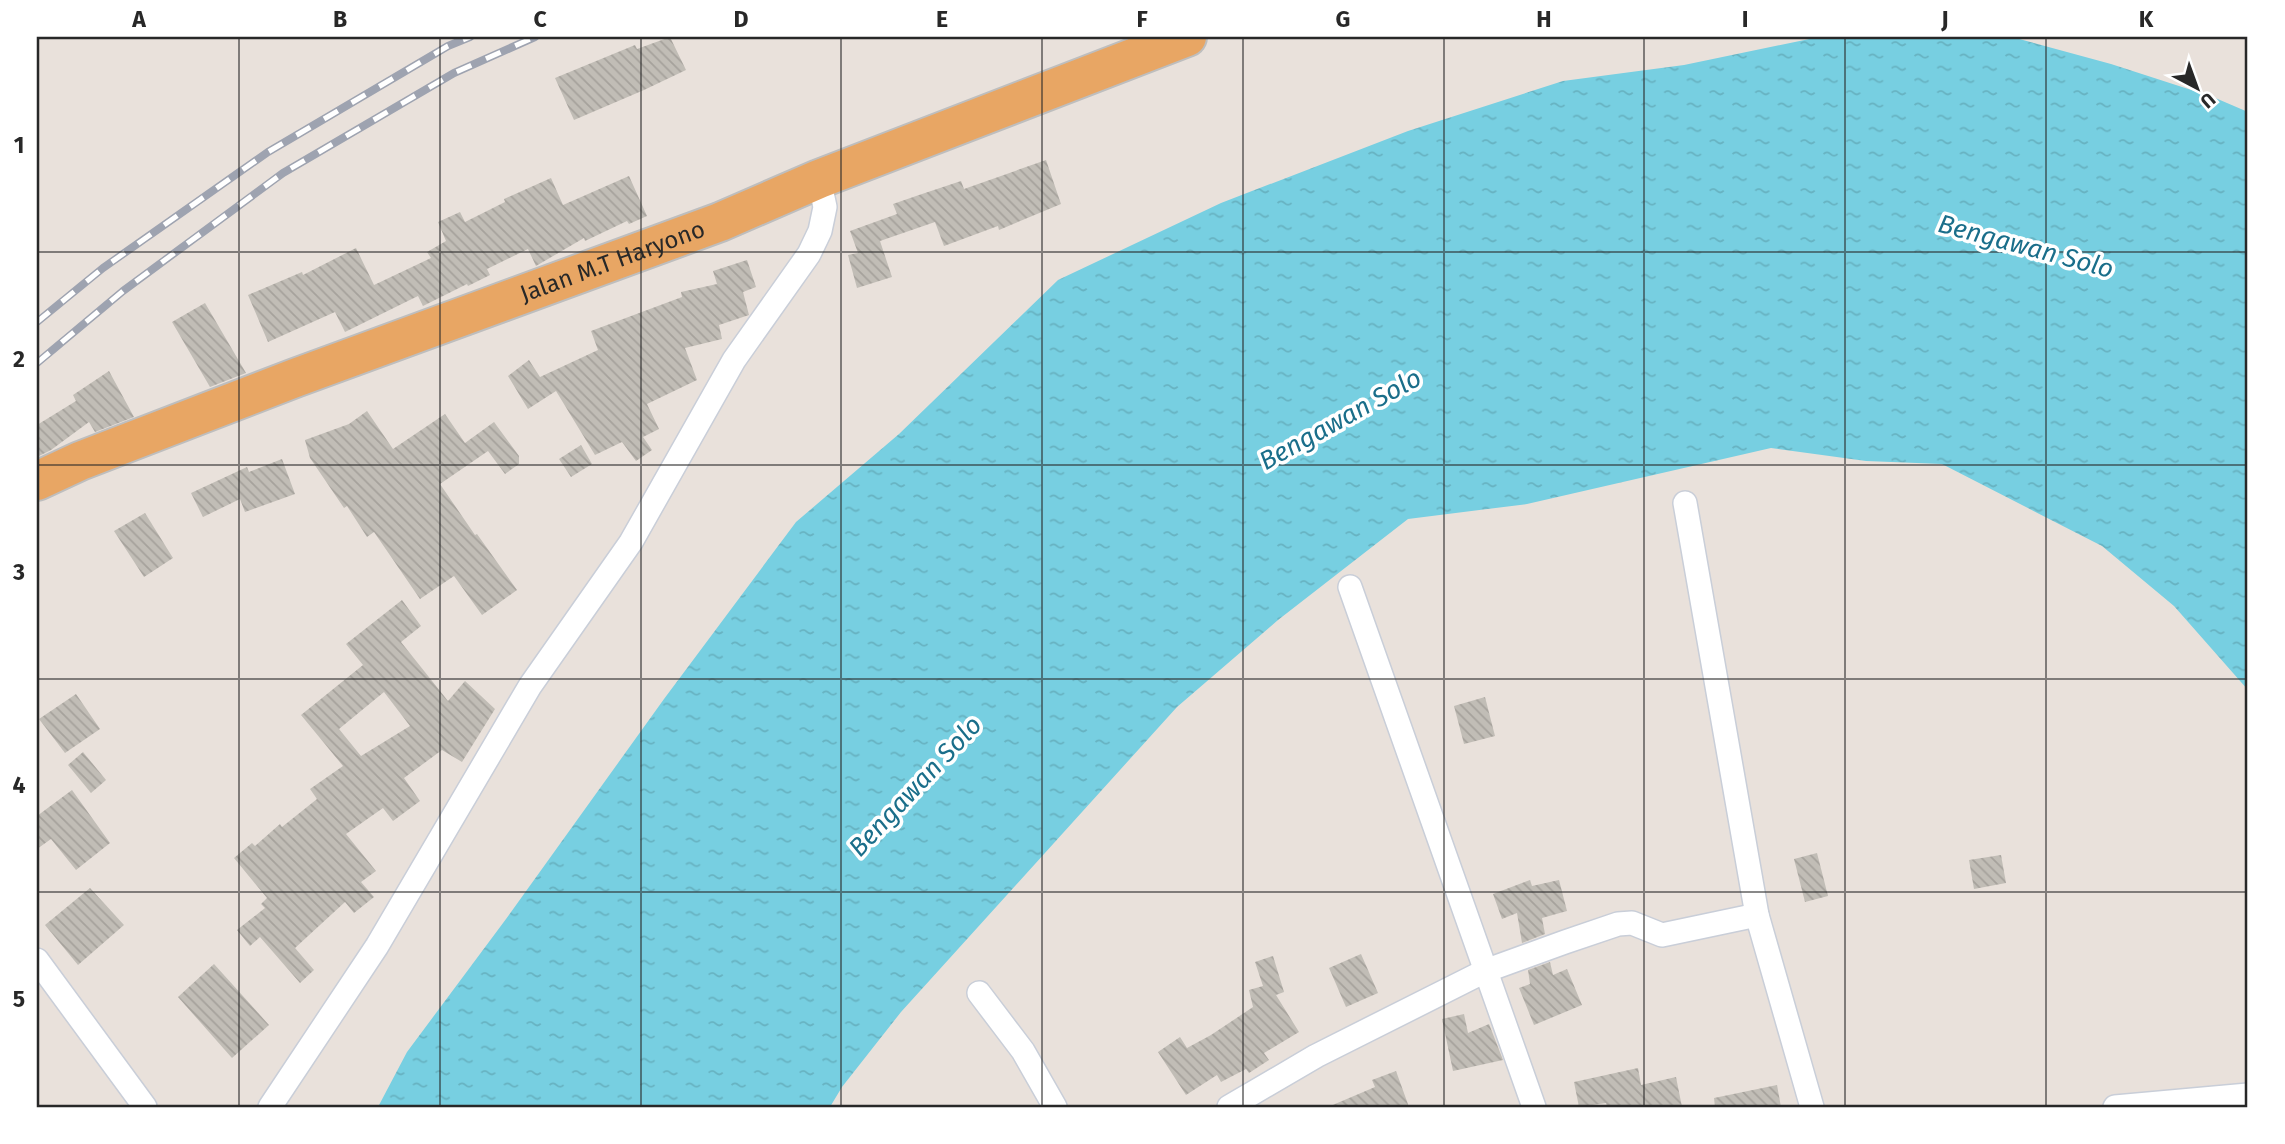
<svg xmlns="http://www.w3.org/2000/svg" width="2285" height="1144" viewBox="0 0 2285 1144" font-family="'Fira Sans',sans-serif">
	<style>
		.water { fill: url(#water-ripples) }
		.building { fill: url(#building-back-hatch); fill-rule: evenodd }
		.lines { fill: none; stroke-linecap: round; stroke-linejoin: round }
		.minor-casing { stroke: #c9ced8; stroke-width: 26 }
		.trunk-casing { stroke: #bebebe; stroke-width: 42 }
		.minor { stroke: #fff; stroke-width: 23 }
		.trunk { stroke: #e8a664; stroke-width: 38 }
		.rail-casing { stroke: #9ea3b0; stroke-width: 8 }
		.rail { stroke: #fff; stroke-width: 5; stroke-dasharray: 16; stroke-linecap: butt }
		.grid { fill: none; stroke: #282828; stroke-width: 2; stroke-opacity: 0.55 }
		.labels { text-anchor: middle; stroke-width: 7; stroke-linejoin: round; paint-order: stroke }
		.street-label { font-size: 24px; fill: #282828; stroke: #fff }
		.water-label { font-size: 26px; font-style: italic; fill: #1a6e8a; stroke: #fff }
		.neatline { fill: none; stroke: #282828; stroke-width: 2.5 }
		.grid-label { font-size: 23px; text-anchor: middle; font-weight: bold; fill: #282828 }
	</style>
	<defs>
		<pattern id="water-ripples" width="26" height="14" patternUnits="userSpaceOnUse" patternTransform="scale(1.75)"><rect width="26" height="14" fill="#77cfe1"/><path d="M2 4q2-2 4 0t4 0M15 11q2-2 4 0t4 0" fill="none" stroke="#67b2c1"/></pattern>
		<pattern id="building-back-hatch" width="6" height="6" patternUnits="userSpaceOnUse" patternTransform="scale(1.75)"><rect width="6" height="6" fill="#c1bdb6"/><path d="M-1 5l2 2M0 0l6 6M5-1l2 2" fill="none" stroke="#a6a29c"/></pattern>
	</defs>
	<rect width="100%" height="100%" fill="#e9e1db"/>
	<!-- water -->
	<polygon class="water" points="1819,37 2012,37 2111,64 2213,97 2248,112 2248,690 2174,606 2102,546 1942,464 1866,461 1771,448 1527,504 1408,519 1278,620 1177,707 901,1012 842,1087 830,1107 378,1107 407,1052 506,919 664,699 796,522 899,434 1058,280 1221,203 1408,131 1563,81 1684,65"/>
	<!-- building -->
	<g class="building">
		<polygon points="670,37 686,70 644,90 574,120 555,78 635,45 637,49"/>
		<polygon points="1046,160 1061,204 999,230 998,226 944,246 935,222 880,241 892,277 857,288 848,255 858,253 850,231 897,214 893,204 919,195 961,181 964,189"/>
		<polygon points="629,176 647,216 629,224 627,221 585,241 584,238 536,266 528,249 487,269 490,275 468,286 467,284 423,306 418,296 345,332 335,312 268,342 248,295 302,272 303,275 356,248 374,285 431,258 427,252 446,241 438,222 460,212 465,222 505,202 504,199 551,178 563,205"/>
		<polygon points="747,260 756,287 743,292 749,315 719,325 722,339 685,348 697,380 647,404 659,429 643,437 652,450 636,461 622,442 595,455 556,391 528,409 508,376 529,360 540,377 598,350 591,331 682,297 681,292 717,284 713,271"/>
		<polygon points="205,303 246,373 210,387 172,322"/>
		<polygon points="109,371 134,417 95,432 89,422 51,450 37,457 37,425 76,401 73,395"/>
		<polygon points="367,411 393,449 445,414 465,443 494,422 519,456 519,464 505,474 488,451 440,484 475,535 477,534 517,590 482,615 454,576 420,599 374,532 367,537 347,506 344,508 310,458 305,440 349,424"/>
		<polygon points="581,445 592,464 571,477 559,459"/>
		<polygon points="282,459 295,494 245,512 240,499 203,517 191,493 247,467 249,472"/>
		<polygon points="145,513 173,558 144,577 114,531"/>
		<path d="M402,600l19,26 -20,16 47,59 17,-20 30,28 -33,53 -20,-12 -38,28 16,23 -27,20 -10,-13 -37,26 30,37 -15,11 13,15 -20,16 -9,-11 -50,46 19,22 -14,13 -40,-46 -10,9 -13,-16 28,-22 -4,-4 6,-6 -33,-40 18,-15 3,3 25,-22 2,3 35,-28 -7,-10 33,-23 -42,-51 62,-50 -17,-21zM384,692l26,34 -49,30 -22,-27z"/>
		<polygon points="76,694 100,729 65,753 39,719"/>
		<polygon points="1485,697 1495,736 1464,744 1454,706"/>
		<polygon points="83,752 106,780 91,793 68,765"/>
		<polygon points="72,790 110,843 76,870 51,839 37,849 37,816"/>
		<polygon points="1817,853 1828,896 1805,902 1794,859"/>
		<polygon points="2001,855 2006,883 1974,889 1969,860"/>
		<polygon points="1530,880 1532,886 1559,880 1567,911 1542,918 1545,934 1522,943 1517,913 1502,919 1493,894"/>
		<polygon points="90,888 124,925 78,965 45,925"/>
		<polygon points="1361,954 1378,993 1346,1007 1329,968"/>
		<polygon points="1273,956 1284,992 1276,995 1299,1032 1264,1053 1269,1060 1249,1073 1246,1069 1221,1082 1217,1075 1186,1095 1158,1052 1180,1037 1187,1048 1211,1035 1253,1007 1249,990 1263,986 1255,962"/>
		<polygon points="1550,962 1553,975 1567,969 1582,1005 1534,1025 1519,988 1530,984 1528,970"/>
		<polygon points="214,964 269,1025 232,1058 178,997"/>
		<polygon points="1464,1014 1468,1033 1489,1024 1503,1060 1453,1071 1442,1019"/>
		<polygon points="1638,1068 1641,1085 1676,1077 1682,1107 1607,1107 1606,1103 1579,1107 1574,1082"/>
		<polygon points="1396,1071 1409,1107 1328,1107 1375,1087 1372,1080"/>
		<polygon points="1777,1085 1781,1107 1715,1107 1714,1098"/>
	</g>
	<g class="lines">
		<!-- minor casing -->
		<g class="minor-casing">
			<g id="minor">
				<polyline points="1685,503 1757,915 1812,1107"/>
				<polyline points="1350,587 1534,1107"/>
				<polyline points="37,960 145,1107"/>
				<polyline points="979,993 1023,1051 1055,1107"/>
				<polyline points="270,1107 377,946 530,686 631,542 734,360 809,254 820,231 825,207 819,179"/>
				<polyline points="1229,1107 1316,1056 1485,971 1565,942 1618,924 1632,923 1662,935 1757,915"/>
				<polyline points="2115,1107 2248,1095"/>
			</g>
		</g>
		<!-- trunk casing -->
		<g class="trunk-casing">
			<g id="trunk">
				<path id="s1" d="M37,481l43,-20 215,-83 425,-156 99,-43 368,-142"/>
			</g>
		</g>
		<!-- minor -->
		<use href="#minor" class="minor"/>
		<!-- trunk -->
		<use href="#trunk" class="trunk"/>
		<!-- rail casing -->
		<g class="rail-casing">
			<g id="rail">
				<polyline points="37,322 103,268 268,152 448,46 470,37"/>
				<polyline points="37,363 123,291 283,173 454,73 535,37"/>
			</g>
		</g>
		<!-- rail -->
		<use href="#rail" class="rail"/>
	</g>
	<!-- grid -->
	<path class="grid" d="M239,37v1070M440,37v1070M641,37v1070M841,37v1070M1042,37v1070M1243,37v1070M1444,37v1070M1644,37v1070M1845,37v1070M2046,37v1070M37,252h2211M37,465h2211M37,679h2211M37,892h2211"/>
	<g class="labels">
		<!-- street labels -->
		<g class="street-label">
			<text dy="8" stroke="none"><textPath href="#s1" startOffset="616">Jalan M.T Haryono</textPath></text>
		</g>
		<!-- water labels -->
		<g class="water-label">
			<text transform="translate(2026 246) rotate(15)" y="9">Bengawan Solo</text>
			<text transform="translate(1340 419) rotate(-29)" y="9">Bengawan Solo</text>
			<text transform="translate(915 786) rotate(-47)" y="9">Bengawan Solo</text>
		</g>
	</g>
	<!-- border -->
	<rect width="2285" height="1144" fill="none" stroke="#ffffff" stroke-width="77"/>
	<!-- north arrow -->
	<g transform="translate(2197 88) rotate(139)" stroke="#ffffff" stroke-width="5" paint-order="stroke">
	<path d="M0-5L12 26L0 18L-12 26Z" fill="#282828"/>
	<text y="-10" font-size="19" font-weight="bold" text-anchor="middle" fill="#282828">U</text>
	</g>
	<rect x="38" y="38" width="2208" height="1068" class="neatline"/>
	<g class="grid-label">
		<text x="139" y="27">A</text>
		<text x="340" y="27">B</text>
		<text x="540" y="27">C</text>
		<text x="741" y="27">D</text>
		<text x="942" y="27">E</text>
		<text x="1142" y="27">F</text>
		<text x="1343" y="27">G</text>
		<text x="1544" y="27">H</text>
		<text x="1745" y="27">I</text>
		<text x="1945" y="27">J</text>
		<text x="2146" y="27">K</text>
		<text x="19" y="153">1</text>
		<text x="19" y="367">2</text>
		<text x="19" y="580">3</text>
		<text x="19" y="793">4</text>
		<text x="19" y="1007">5</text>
	</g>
</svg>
